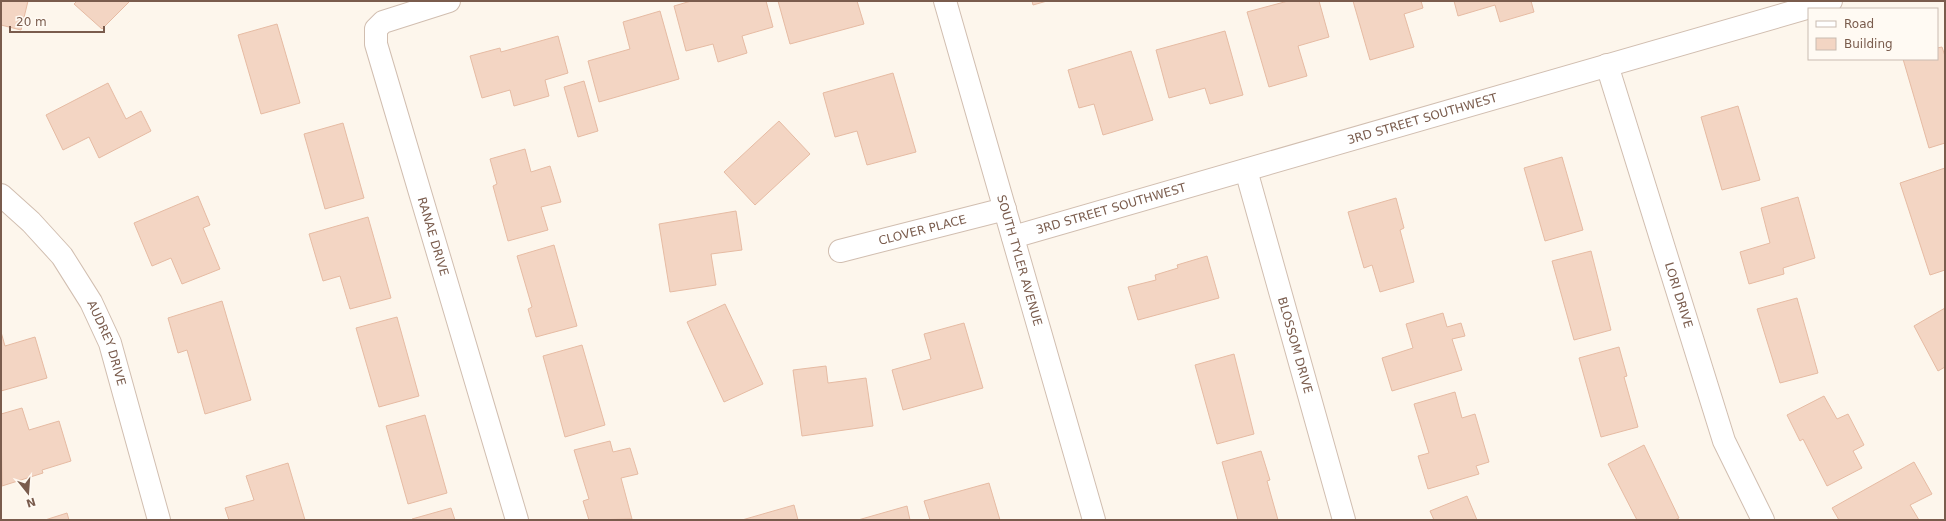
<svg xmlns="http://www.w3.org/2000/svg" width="1946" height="521" viewBox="0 0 1946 521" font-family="'DejaVu Sans',sans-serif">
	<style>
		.building { fill: #f3d5c3; stroke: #e6bba3 }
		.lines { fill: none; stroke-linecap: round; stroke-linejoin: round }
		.street-casing { stroke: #d1beb0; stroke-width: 24 }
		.street { stroke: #fff; stroke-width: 22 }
		.labels { text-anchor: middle; stroke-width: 4; stroke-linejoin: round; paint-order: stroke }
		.street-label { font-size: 12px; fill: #7a5c4d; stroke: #fffaf3 }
	</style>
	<rect width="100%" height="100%" fill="#fdf6ec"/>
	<!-- building -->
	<g class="building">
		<polygon points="1,1 28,1 21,30 1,25"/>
		<polygon points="77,1 130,1 102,29 74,4"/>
		<polygon points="691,1 766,1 773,27 742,36 747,53 718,62 713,44 686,51 674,6"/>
		<polygon points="778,1 857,1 864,24 790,44"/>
		<polygon points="1032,1 1047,1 1033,5"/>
		<polygon points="1288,1 1319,1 1329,37 1298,46 1307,76 1269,87 1247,12"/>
		<polygon points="1353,1 1421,1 1423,8 1404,14 1414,47 1370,60"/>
		<polygon points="1454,1 1531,1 1534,12 1500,22 1495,5 1458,16"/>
		<polygon points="660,11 679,79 599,102 588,61 630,49 623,22"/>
		<polygon points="277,24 300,103 261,114 238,35"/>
		<polygon points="1225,31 1243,95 1210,104 1205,88 1169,98 1156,50"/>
		<polygon points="558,36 568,73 545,80 549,96 514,106 510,90 482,98 470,56 500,48 501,52"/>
		<polygon points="1942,47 1945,56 1945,143 1929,148 1903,59 1937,59 1937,48"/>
		<polygon points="1131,51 1153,120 1103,135 1094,104 1079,108 1068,70"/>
		<polygon points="893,73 916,152 867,165 857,131 835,137 823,93"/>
		<polygon points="584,81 598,131 578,137 564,87"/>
		<polygon points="108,83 126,119 141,111 151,131 99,158 89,137 63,150 46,115"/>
		<polygon points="1738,106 1760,180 1722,190 1701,117"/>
		<polygon points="779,121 810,154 755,205 724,172"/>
		<polygon points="343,123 364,198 325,209 304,134"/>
		<polygon points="525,149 531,172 550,166 561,202 541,207 548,230 508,241 493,186 497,184 490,159"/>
		<polygon points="1562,157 1583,230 1545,241 1524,168"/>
		<polygon points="1945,168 1945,270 1930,275 1900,183"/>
		<polygon points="198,196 210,225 203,228 220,269 182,284 171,258 152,266 134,223"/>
		<polygon points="1798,197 1815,258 1783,268 1784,274 1749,284 1740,252 1770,243 1761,208"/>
		<polygon points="1396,198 1404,228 1400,230 1414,282 1380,292 1372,265 1364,268 1348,212"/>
		<polygon points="736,211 742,250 711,254 716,285 670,292 659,224"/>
		<polygon points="368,217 391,298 350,309 340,276 323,281 309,234"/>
		<polygon points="554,245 577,326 536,337 528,309 532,307 517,256"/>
		<polygon points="1591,251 1611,330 1574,340 1552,261"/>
		<polygon points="1207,256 1219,298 1138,320 1128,287 1156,280 1155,275 1178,268 1177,265"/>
		<polygon points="1797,298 1818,373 1780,383 1757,309"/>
		<polygon points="222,301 251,400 205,414 187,350 178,353 168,318"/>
		<polygon points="725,304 763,384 724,402 687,322"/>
		<polygon points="1945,308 1945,367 1938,371 1914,326"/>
		<polygon points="1443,313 1447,327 1461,323 1465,336 1452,339 1462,370 1392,391 1382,358 1413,348 1406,324"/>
		<polygon points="397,317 419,396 379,407 356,328"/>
		<polygon points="964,323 983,388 903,410 892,370 931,359 924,334"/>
		<polygon points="1,332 5,346 35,337 47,378 1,391"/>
		<polygon points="582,345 605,425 565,437 543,356"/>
		<polygon points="1619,347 1627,376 1624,377 1638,427 1601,437 1579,358"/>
		<polygon points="1234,354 1254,434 1217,444 1195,365"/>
		<polygon points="826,366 828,383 866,378 873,426 802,436 793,370"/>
		<polygon points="1455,392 1462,418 1475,414 1489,462 1476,466 1479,474 1428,489 1418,456 1429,453 1414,404"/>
		<polygon points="1824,396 1837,419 1848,414 1864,445 1853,451 1862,468 1827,486 1803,439 1800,441 1787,415"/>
		<polygon points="22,408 29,430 59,421 71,461 42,470 43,473 2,486 1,414"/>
		<polygon points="425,415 447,493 408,504 386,426"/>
		<polygon points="610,441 613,452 630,448 638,474 621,478 632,519 589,520 583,501 589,499 574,450"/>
		<polygon points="1644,445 1679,518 1675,520 1637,520 1608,464"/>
		<polygon points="1261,451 1270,480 1267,481 1278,520 1238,520 1222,462"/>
		<polygon points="1914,462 1932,494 1910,505 1919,520 1839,520 1832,508"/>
		<polygon points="288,463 305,520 229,520 225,508 254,500 246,476"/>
		<polygon points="989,483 1000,520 930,520 924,501"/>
		<polygon points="1467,496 1477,520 1434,520 1430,511"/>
		<polygon points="794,505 798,520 742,520"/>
		<polygon points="907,506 910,520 858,520"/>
		<polygon points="451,508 455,520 412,520 412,519"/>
		<polygon points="67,513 69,520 45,520"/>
	</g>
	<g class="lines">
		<!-- street casing -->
		<g class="street-casing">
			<g id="street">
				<path id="s1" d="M449,1l-66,21 -7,7v15l141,476"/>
				<path id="s2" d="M945,1l149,519"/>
				<path id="s3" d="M1607,65l117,376 39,79"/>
				<path id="s4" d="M1246,170l98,350"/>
				<path id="s5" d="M1,195l30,27 31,34 29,46 19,41 49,177"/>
				<path id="s6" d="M1013,237l818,-236"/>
				<path id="s7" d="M840,251l165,-42"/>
			</g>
		</g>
		<!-- street -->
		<use href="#street" class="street"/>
	</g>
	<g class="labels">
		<!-- street labels -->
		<g class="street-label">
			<text dy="4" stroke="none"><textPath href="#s6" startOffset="426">3RD STREET SOUTHWEST</textPath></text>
			<text dy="4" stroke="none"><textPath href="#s6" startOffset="102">3RD STREET SOUTHWEST</textPath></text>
			<text dy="4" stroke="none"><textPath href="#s7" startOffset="85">CLOVER PLACE</textPath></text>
			<text dy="4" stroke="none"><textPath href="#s1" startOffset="295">RANAE DRIVE</textPath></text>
			<text dy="4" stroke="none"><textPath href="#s2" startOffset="270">SOUTH TYLER AVENUE</textPath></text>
			<text dy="4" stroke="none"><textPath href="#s3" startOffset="241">LORI DRIVE</textPath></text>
			<text dy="4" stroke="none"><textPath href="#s5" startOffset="185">AUDREY DRIVE</textPath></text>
			<text dy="4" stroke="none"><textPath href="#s4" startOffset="182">BLOSSOM DRIVE</textPath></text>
		</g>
	</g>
	<!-- border -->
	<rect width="1946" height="521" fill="none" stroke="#7a5c4d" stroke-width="4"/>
	<!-- legend -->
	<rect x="1808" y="8" width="130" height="52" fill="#fffaf3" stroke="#cabbb1"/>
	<rect x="1816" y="21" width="20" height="6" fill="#ffffff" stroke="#cabbb1"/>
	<text x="1844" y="28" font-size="12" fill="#7a5c4d">Road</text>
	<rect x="1816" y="38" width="20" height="12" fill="#f3d5c3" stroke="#cabbb1"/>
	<text x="1844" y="48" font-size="12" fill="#7a5c4d">Building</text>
	<!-- north arrow -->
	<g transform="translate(28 493) rotate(163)" stroke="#fffaf3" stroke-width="3" paint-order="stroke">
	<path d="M0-3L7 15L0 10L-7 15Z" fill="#7a5c4d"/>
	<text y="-6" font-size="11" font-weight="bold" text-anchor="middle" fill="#7a5c4d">N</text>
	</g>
	<!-- scale -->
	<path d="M10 26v6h94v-6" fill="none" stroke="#7a5c4d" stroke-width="2"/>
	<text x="16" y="26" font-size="12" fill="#7a5c4d" stroke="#fffaf3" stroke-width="3" paint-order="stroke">20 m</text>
</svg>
